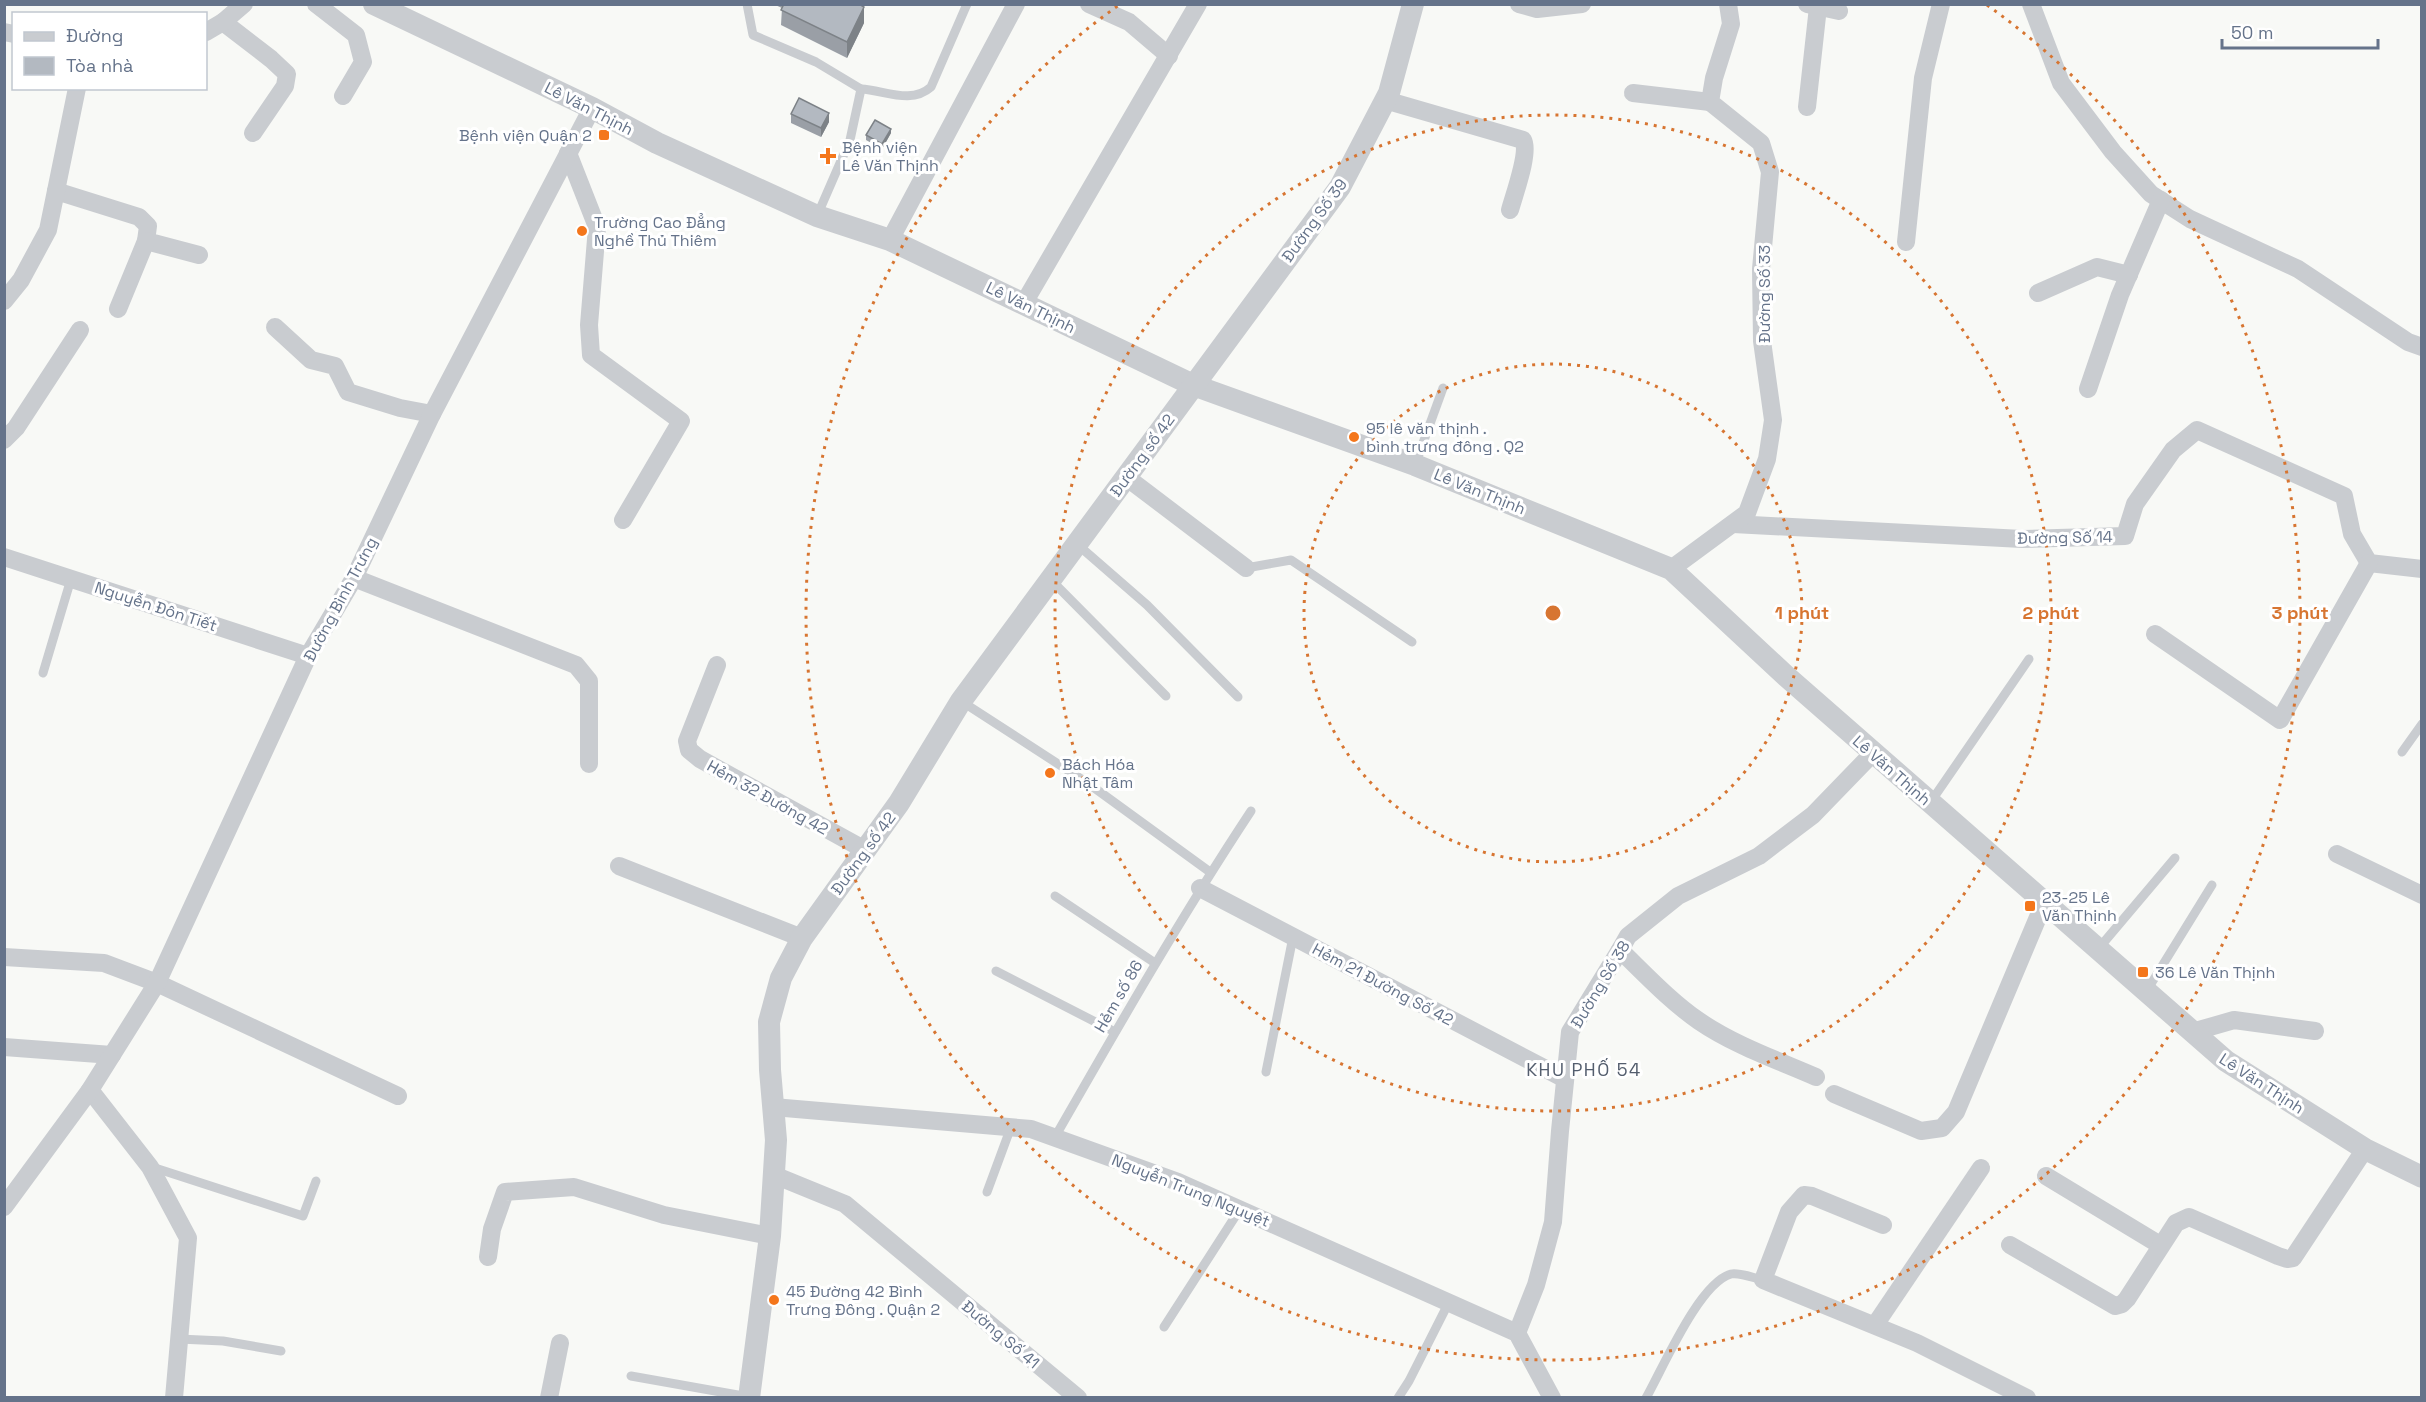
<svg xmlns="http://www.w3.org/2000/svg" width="2426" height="1402" viewBox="0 0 2426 1402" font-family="'Space Grotesk',sans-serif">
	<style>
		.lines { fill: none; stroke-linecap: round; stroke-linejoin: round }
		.service { stroke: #c9ccd0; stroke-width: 9 }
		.minor { stroke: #c9ccd0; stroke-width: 18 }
		.tertiary { stroke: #c9ccd0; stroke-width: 22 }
		.wall { fill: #9a9fa6 }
		.shaded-wall { fill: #7d8287 }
		.building { fill: #b3b9c1; stroke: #7d8287; stroke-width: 1.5 }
		.ring { fill: none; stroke: #d77531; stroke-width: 3; stroke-dasharray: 3 6 }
		.poi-dot { fill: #f4761b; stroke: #fff; stroke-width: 2 }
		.labels { text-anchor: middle; stroke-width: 6; stroke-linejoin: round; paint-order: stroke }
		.street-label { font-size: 16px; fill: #65738a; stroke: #fff }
		.poi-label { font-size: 16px; fill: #65738a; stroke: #fff; text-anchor: start }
		.neighbourhood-label { font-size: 18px; letter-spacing: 1.5px; fill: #545e6e; stroke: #fff }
		.centre { fill: #d77531; stroke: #fff; stroke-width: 3 }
		.ring-label { font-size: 18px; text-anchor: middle; font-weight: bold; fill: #d77531; stroke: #fff; stroke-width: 6; stroke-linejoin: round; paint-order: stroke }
	</style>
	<rect width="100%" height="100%" fill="#f8f9f6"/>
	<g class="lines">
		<!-- service -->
		<g class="service">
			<polyline points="747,4 753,35 816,62 861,89 850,140 817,216"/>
			<path d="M861,89c23,1 50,16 70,-2l36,-83"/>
			<polyline points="1415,465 1443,388"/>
			<polyline points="1078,545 1147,605 1238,697"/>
			<polyline points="1246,568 1291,560 1412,642"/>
			<polyline points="1051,580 1166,696"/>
			<polyline points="43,673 71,579"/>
			<polyline points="961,701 1089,784 1210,872"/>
			<polyline points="2402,752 2422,724"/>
			<polyline points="1930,803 2029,659"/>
			<polyline points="1055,896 1155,963"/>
			<polyline points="2099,948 2175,858"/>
			<polyline points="996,971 1115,1032"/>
			<polyline points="2146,992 2212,885"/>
			<polyline points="1266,1072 1293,937"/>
			<path d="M1055,1137c63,-110 126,-220 196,-326"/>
			<polyline points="152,1167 303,1216 316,1181"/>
			<polyline points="987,1192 1011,1127"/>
			<polyline points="1164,1327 1240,1209"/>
			<polyline points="179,1339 223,1341 281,1351"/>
			<polyline points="631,1376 749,1397"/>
			<polyline points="1398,1398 1409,1381 1449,1302"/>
			<path d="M1646,1398c17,-30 53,-115 85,-124 8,-2 23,4 32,6"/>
		</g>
		<!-- minor -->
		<g class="minor">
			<polyline points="316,4 356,35 363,62 343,96"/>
			<polyline points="1089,4 1129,22 1169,56"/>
			<polyline points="1519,4 1537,9 1582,4"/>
			<polyline points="1807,4 1839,11"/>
			<polyline points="2031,4 2061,83 2113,152 2151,194 2190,219 2298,269 2408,342 2422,347"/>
			<polyline points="223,22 271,59 287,74 285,86 253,133"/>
			<polyline points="4,32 14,34"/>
			<polyline points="206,32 223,22 244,4"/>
			<polyline points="1633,93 1710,102"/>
			<path d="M1385,100l138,40c7,12 -9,55 -13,70"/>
			<polyline points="1807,107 1818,7"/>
			<polyline points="568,153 597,227 589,325 591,355 681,421 623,520"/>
			<polyline points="56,191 139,217 148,226 146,241 199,255"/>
			<polyline points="890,240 1016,4"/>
			<polyline points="1906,242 1923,78 1941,4"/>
			<polyline points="2038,293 2097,267 2129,275"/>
			<polyline points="4,301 21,280 48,230 77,88"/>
			<polyline points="1024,303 1198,4"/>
			<polyline points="118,309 146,241"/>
			<polyline points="275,327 311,360 335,366 348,392 400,408 432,414"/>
			<polyline points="2088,389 2120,295 2161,200"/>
			<polyline points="4,440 16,428 80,330"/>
			<polyline points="1126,477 1246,568"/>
			<polyline points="1733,524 2022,539 2125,536 2135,504 2173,450 2197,430 2344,496 2352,534 2369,563 2422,569"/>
			<polyline points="4,557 308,656"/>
			<polyline points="1671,569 1747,513 1767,459 1773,420 1762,341 1761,269 1770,172 1761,143 1710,102 1714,78 1731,24 1728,4"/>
			<polyline points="354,578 576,665 589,681 589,764"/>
			<polyline points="2155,634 2280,720 2369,563"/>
			<polyline points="717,665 687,741 689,750 700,759 865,850"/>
			<polyline points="2337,854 2422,895"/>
			<polyline points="619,866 802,938"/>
			<polyline points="1200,888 1565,1079"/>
			<path d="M1620,950c25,24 50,51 79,71 35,24 78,39 117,56"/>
			<polyline points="4,957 104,963 157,983 398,1096"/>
			<polyline points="2192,1032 2234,1020 2315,1031"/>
			<polyline points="4,1047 112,1055"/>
			<polyline points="90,1090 150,1167 188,1238 174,1398"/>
			<polyline points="1834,1094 1921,1131 1942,1128 1956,1112 2044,903"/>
			<polyline points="773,1107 1031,1129 1178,1182 1517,1333 1552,1398"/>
			<polyline points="774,1175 845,1204 1078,1398"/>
			<polyline points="2046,1176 2160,1245"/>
			<polyline points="4,1207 90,1090 157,983 308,656 354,578 432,414 592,108"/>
			<polyline points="1883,1225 1812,1196 1804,1195 1789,1212 1763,1280 1917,1343 2027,1398"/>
			<polyline points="2010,1245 2115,1306 2122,1304 2127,1299 2176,1223 2189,1217 2278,1256 2287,1259 2293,1258 2365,1149"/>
			<polyline points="488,1257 492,1229 505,1192 574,1187 664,1215 770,1236"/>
			<polyline points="1875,1325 1981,1168"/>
			<polyline points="1517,1333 1536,1285 1553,1222 1560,1131 1570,1032 1620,950 1628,936 1678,896 1759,856 1813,815 1873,753"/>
			<polyline points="549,1398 560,1343"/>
		</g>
		<!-- tertiary -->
		<g class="tertiary">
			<polyline points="374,4 592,108 657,143 817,216 890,240 1193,385 1415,465 1671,569 1786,676 2226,1061 2365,1149 2422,1177"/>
			<polyline points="749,1398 770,1236 776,1140 770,1070 769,1022 781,978 802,938 899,803 961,701 1340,187 1389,93 1413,4"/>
		</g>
	</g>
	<!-- wall -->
	<g class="wall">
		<polygon points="773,4 859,4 864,23 847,58 781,25 782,8"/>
		<polygon points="791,114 829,122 821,137 791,123"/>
		<polygon points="891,133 882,149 866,140 866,135"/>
	</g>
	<!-- shaded-wall -->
	<g class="shaded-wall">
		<polygon points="864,7 864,23 847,58 847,42"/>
		<polygon points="829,113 829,122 821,137 821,128"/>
		<polygon points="891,129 891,133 882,149 882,144"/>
	</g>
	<!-- building -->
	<g class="building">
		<polygon points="784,4 859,4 864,7 847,42 781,10"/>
		<polygon points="799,98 829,113 821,128 791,114"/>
		<polygon points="875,120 891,129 882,144 866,135"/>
	</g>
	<!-- distance rings -->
	<g class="ring">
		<circle cx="1553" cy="613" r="249"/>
		<circle cx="1553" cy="613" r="498"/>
		<path d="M1987 5A747 747 0 1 1 1119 5"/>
	</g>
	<!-- markers -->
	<g class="poi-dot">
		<rect x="598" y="129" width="12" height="12" rx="3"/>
		<path d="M825 147h6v6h6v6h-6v6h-6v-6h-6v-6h6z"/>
		<circle cx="582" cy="231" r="6"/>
		<circle cx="1354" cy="437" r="6"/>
		<circle cx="1050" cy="773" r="6"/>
		<rect x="2024" y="900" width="12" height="12" rx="3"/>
		<rect x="2137" y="966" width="12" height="12" rx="3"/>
		<circle cx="774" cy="1300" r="6"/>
	</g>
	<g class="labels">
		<!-- street labels -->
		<g class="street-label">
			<text transform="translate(589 108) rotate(27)" y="6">Lê Văn Thịnh</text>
			<text transform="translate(1314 220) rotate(-54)" y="6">Đường Số 39</text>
			<text transform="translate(1764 294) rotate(-90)" y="6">Đường Số 33</text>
			<text transform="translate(1031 307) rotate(26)" y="6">Lê Văn Thịnh</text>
			<text transform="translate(1142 455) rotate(-54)" y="6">Đường số 42</text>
			<text transform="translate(1480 491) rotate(22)" y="6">Lê Văn Thịnh</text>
			<text transform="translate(2065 537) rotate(-1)" y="6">Đường Số 14</text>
			<text transform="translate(340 599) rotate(-62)" y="6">Đường Bình Trưng</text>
			<text transform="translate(156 606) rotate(18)" y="6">Nguyễn Đôn Tiết</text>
			<text transform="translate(1892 770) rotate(41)" y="6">Lê Văn Thịnh</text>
			<text transform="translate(768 797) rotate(29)" y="6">Hẻm 32 Đường 42</text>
			<text transform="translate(863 853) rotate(-54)" y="6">Đường số 42</text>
			<text transform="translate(1383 984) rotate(28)" y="6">Hẻm 21 Đường Số 42</text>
			<text transform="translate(1600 984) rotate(-59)" y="6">Đường Số 38</text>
			<text transform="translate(1118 996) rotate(-60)" y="6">Hẻm số 86</text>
			<text transform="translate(2262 1083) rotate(33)" y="6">Lê Văn Thịnh</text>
			<text transform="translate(1191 1190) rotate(22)" y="6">Nguyễn Trung Nguyệt</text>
			<text transform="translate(1001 1334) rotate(40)" y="6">Đường Số 41</text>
		</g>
		<!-- poi labels -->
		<g class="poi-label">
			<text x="592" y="141" text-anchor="end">Bệnh viện Quận 2</text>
			<text x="842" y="153">Bệnh viện<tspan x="842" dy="18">Lê Văn Thịnh</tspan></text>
			<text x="594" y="228">Trường Cao Đẳng<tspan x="594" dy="18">Nghề Thủ Thiêm</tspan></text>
			<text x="1366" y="434">95 lê văn thịnh .<tspan x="1366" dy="18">bình trưng đông . Q2</tspan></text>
			<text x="1062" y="770">Bách Hóa<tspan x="1062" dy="18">Nhật Tâm</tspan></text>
			<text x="2042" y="903">23-25 Lê<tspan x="2042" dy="18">Văn Thịnh</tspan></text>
			<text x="2155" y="978">36 Lê Văn Thịnh</text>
			<text x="786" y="1297">45 Đường 42 Bình<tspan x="786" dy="18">Trưng Đông . Quận 2</tspan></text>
		</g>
		<!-- neighbourhood labels -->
		<g class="neighbourhood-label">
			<text x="1584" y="1076">KHU PHỐ 54</text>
		</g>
	</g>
	<circle cx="1553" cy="613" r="9" class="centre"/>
	<g class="ring-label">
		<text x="1802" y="619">1 phút</text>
		<text x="2051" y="619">2 phút</text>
		<text x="2300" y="619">3 phút</text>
	</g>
	<!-- border -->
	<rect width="2426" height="1402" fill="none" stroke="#65738a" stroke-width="12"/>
	<!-- legend -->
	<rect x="12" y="12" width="195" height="78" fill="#ffffff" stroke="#c1c7d0" stroke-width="1.5"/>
	<rect x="24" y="32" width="30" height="9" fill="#c9ccd0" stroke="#c1c7d0" stroke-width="1.5"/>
	<text x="66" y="42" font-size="18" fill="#65738a">Đường</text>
	<rect x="24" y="57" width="30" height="18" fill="#b3b9c1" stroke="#c1c7d0" stroke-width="1.5"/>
	<text x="66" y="72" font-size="18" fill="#65738a">Tòa nhà</text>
	<!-- scale -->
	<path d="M2222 39v9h156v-9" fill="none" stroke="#65738a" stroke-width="3"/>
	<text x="2231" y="39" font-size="18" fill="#65738a" stroke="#ffffff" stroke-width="4.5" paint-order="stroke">50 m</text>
</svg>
